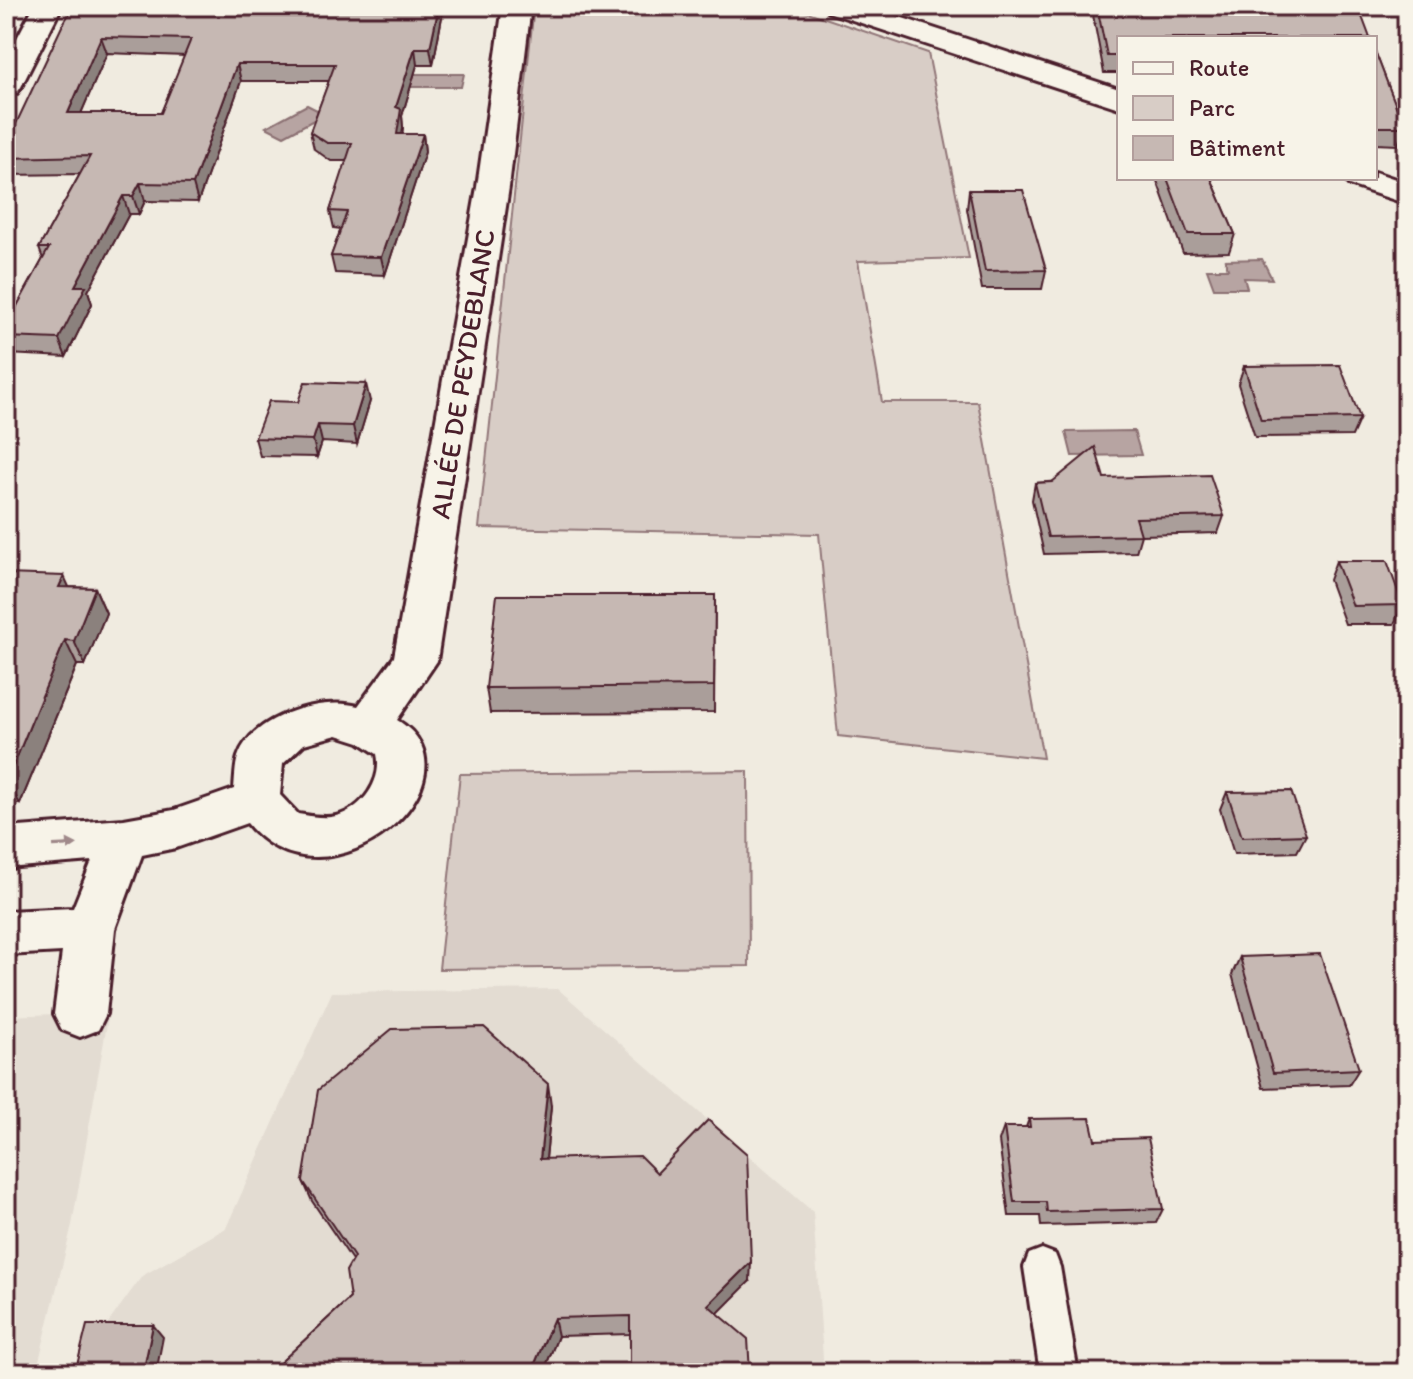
<svg xmlns="http://www.w3.org/2000/svg" width="1413" height="1379" viewBox="0 0 1413 1379" font-family="Itim,sans-serif">
	<style>
		.built { fill: #e3dcd2 }
		.green { fill: #d8cdc6; stroke: #917678; stroke-width: 2 }
		.water { fill: #b7a4a2; stroke: #8b6f72; stroke-width: 2 }
		.lines { fill: none; stroke-linecap: round; stroke-linejoin: round }
		.lane-casing { stroke: #4a1f2b; stroke-width: 6 }
		.street-casing { stroke: #4a1f2b; stroke-width: 6 }
		.lane { fill: #f7f3e8; fill-rule: evenodd }
		.street { fill: #f7f3e8; fill-rule: evenodd }
		.wall { fill: #aa9e9a; stroke: #4a1f2b; stroke-width: 2; fill-rule: evenodd }
		.shaded-wall { fill: #8b817d; stroke: #4a1f2b; stroke-width: 2 }
		.building { fill: #c6b8b3; stroke: #4a1f2b; stroke-width: 2; fill-rule: evenodd }
		.oneway { fill: #a0898a }
		.labels { text-anchor: middle; stroke-width: 8; stroke-linejoin: round; paint-order: stroke }
		.street-label { font-size: 28px; fill: #4a1f2b; stroke: #f7f3e8 }
	</style>
	<rect width="100%" height="100%" fill="#f0ebe0"/>
	<filter id="ink" filterUnits="userSpaceOnUse"><feTurbulence type="fractalNoise" baseFrequency=".0125" numOctaves="2"/><feDisplacementMap in="SourceGraphic" scale="16" xChannelSelector="R" yChannelSelector="G"/><feConvolveMatrix kernelMatrix="1 2 1 2 8 2 1 2 1" color-interpolation-filters="sRGB"/></filter>
	<g filter="url(#ink)">
		<!-- built -->
		<g class="built">
			<polygon points="558,989 813,1212 824,1373 90,1373 98,1337 142,1276 226,1228 332,992"/>
			<polygon points="109,1012 72,1225 36,1373 6,1373 6,1016"/>
		</g>
		<!-- green -->
		<g class="green">
			<polygon points="534,6 790,6 928,53 969,258 858,261 882,402 978,402 1043,758 838,736 819,534 479,528"/>
			<polygon points="748,771 749,966 439,969 460,774"/>
		</g>
		<!-- water -->
		<g class="water">
			<polygon points="414,74 464,74 461,87 411,87"/>
			<polygon points="307,105 325,114 284,136 266,127"/>
			<polygon points="1262,259 1272,279 1244,278 1247,288 1214,288 1207,269 1228,269 1225,260"/>
			<polygon points="1134,431 1141,455 1072,456 1066,432"/>
		</g>
		<g class="lines">
			<!-- lane casing -->
			<g class="lane-casing">
				<polygon id="lane" points="1042,1249 1055,1254 1060,1267 1078,1373 1040,1373 1024,1267 1029,1254"/>
			</g>
			<!-- street casing -->
			<g class="street-casing">
				<g id="street">
					<polygon points="34,6 62,6 21,87 17,93 6,96 6,59"/>
					<path d="M503,6h28l-22,181 -72,474 -40,59c94,56 -68,203 -150,103l-71,25 -34,7 -27,74 -9,85 -8,16 -18,7 -18,-7 -8,-16 8,-62 -56,3v-44l67,-3 19,-47 -86,7v-40l118,-9 50,-9 60,-21c1,-10 1,-23 4,-32 13,-41 84,-61 120,-51l36,-49 83,-470zM337,735l22,7 18,12c6,26 -14,55 -41,62 -11,3 -26,0 -38,-2l-18,-19 3,-31 21,-20z"/>
					<polygon points="824,6 866,6 1119,89 1119,108 828,12"/>
					<polygon points="1375,172 1407,183 1407,204 1349,185 1344,178 1375,178"/>
				</g>
			</g>
			<!-- lane -->
			<use href="#lane" class="lane"/>
			<!-- street -->
			<use href="#street" class="street"/>
		</g>
		<!-- wall -->
		<g class="wall">
			<path d="M74,6h370l-11,59h-16l-15,51 1,11 -1,7h21l2,18 -40,123 -50,-2 -4,-17 10,-27 -7,-1 -4,-17 17,-50h-16l-17,-12 -4,-17 19,-51h-88l-43,121 -53,-1 -6,13h-10l-41,77 4,13 -26,53 -58,-3 -2,-5v-23l37,-67 -4,-11 41,-74 -73,1 -1,-17zM107,53l78,3 -24,57h-80z"/>
			<polygon points="1093,6 1097,6 1119,38 1119,73 1104,73 1092,10"/>
			<polygon points="1375,51 1404,127 1398,145 1375,144"/>
			<polygon points="1156,178 1211,178 1235,234 1229,252 1183,253"/>
			<polygon points="969,190 1046,270 1042,289 982,289 967,209"/>
			<polygon points="1244,366 1360,418 1352,436 1255,437 1238,384"/>
			<polygon points="370,401 357,444 322,442 317,457 260,456 255,438 298,402"/>
			<polygon points="1104,478 1224,516 1218,533 1141,535 1136,552 1044,554 1032,500 1035,483"/>
			<polygon points="1336,561 1403,605 1394,624 1345,624 1329,580"/>
			<polygon points="6,574 69,587 95,588 106,613 85,665 77,665 20,804 6,804"/>
			<polygon points="715,595 714,712 490,713 486,688"/>
			<polygon points="1227,792 1306,835 1297,852 1234,854 1220,809"/>
			<polygon points="1240,957 1359,1069 1349,1085 1263,1088 1232,974"/>
			<polygon points="551,1106 546,1159 750,1281 630,1334 558,1336 543,1373 269,1373 350,1298 352,1260 312,1201 303,1181"/>
			<polygon points="1029,1119 1095,1140 1163,1209 1156,1223 1041,1226 1040,1216 1009,1216 999,1141 1004,1127 1026,1127"/>
		</g>
		<!-- shaded-wall -->
		<g class="shaded-wall">
			<polygon points="439,6 444,6 433,65 430,48"/>
			<polygon points="101,37 107,53 74,130 68,113"/>
			<polygon points="415,48 417,65 402,116 403,127 400,151 397,134 396,107"/>
			<polygon points="237,64 241,81 198,202 193,184"/>
			<polygon points="423,134 425,152 385,275 381,257"/>
			<polygon points="140,183 145,201 139,214 133,196"/>
			<polygon points="123,196 129,214 88,291 92,304 66,357 59,339 75,286"/>
			<polygon points="366,384 370,401 357,444 353,426"/>
			<polygon points="318,425 322,442 317,457 313,440"/>
			<polygon points="64,576 75,600 59,587"/>
			<polygon points="95,588 106,613 85,665 74,641"/>
			<polygon points="65,640 77,665 20,804 7,781"/>
			<polygon points="548,1084 551,1106 544,1179 540,1159"/>
			<polygon points="751,1262 750,1281 708,1323 708,1305"/>
			<polygon points="554,1318 558,1336 543,1373 531,1373"/>
			<polygon points="153,1325 163,1337 156,1373 143,1373"/>
		</g>
		<!-- building -->
		<g class="building">
			<path d="M74,6h365l-9,42h-15l-19,59 5,2 -4,25h26l-42,123 -50,-1 16,-44 -17,-1 22,-68h-25l-17,-11 25,-68h-98l-44,120 -53,-1 -7,13h-10l-48,90h11l-27,53 -53,-2v-11l43,-78h-10l51,-92 -84,2v-13l57,-121zM101,37l90,2 -30,74h-93z"/>
			<polygon points="1097,6 1358,6 1370,38 1119,38 1119,56 1107,56"/>
			<polygon points="1375,51 1404,127 1375,127"/>
			<polygon points="1167,178 1211,178 1235,234 1188,234"/>
			<polygon points="969,190 1023,190 1046,270 985,271"/>
			<polygon points="1340,365 1360,418 1261,420 1244,366"/>
			<polygon points="305,382 366,384 353,426 318,425 313,440 255,438 269,401 298,402"/>
			<polygon points="1095,447 1104,478 1210,475 1224,516 1136,518 1141,535 1048,537 1035,483 1052,482"/>
			<polygon points="1336,561 1387,561 1403,605 1353,606"/>
			<polygon points="6,574 64,576 59,587 95,588 74,641 65,640 7,781 6,781"/>
			<polygon points="497,595 715,595 714,686 486,688"/>
			<polygon points="1291,791 1306,835 1242,837 1227,792"/>
			<polygon points="1320,954 1359,1069 1273,1073 1240,957"/>
			<polygon points="484,1027 548,1084 540,1159 640,1156 657,1173 708,1120 747,1154 751,1262 708,1305 748,1339 750,1373 630,1373 630,1316 554,1318 531,1373 269,1373 350,1298 346,1271 354,1257 303,1181 318,1090 392,1029"/>
			<polygon points="1090,1118 1095,1140 1148,1138 1163,1209 1047,1212 1046,1202 1014,1202 1004,1127 1030,1127 1029,1119"/>
			<polygon points="87,1325 153,1325 143,1373 75,1373"/>
		</g>
		<!-- one-way arrows -->
		<defs><path id="oneway-solid" d="M-6-.8H1V-3.2L6.5 0L1 3.2V.8H-6Z" transform="scale(2)"/></defs>
		<use class="oneway" href="#oneway-solid" transform="translate(65 845) rotate(-3)"/>
	</g>
	<g class="labels">
		<!-- street labels -->
		<g class="street-label">
			<text transform="translate(462 374) rotate(-81)" y="10">ALLÉE DE PEYDEBLANC</text>
		</g>
	</g>
	<!-- margin -->
	<rect width="1413" height="1379" fill="none" stroke="#f7f3e8" stroke-width="32"/>
	<rect x="16" y="16" width="1381" height="1347" fill="none" stroke="#4a1f2b" stroke-width="3" filter="url(#ink)"/>
	<!-- legend -->
	<rect x="1117" y="36" width="260" height="144" fill="#f7f3e8" stroke="#b29e9c" stroke-width="2"/>
	<rect x="1133" y="62" width="40" height="12" fill="#f7f3e8" stroke="#b29e9c" stroke-width="2"/>
	<text x="1189" y="76" font-size="24" fill="#4a1f2b">Route</text>
	<rect x="1133" y="96" width="40" height="24" fill="#d8cdc6" stroke="#b29e9c" stroke-width="2"/>
	<text x="1189" y="116" font-size="24" fill="#4a1f2b">Parc</text>
	<rect x="1133" y="136" width="40" height="24" fill="#c6b8b3" stroke="#b29e9c" stroke-width="2"/>
	<text x="1189" y="156" font-size="24" fill="#4a1f2b">Bâtiment</text>
</svg>
